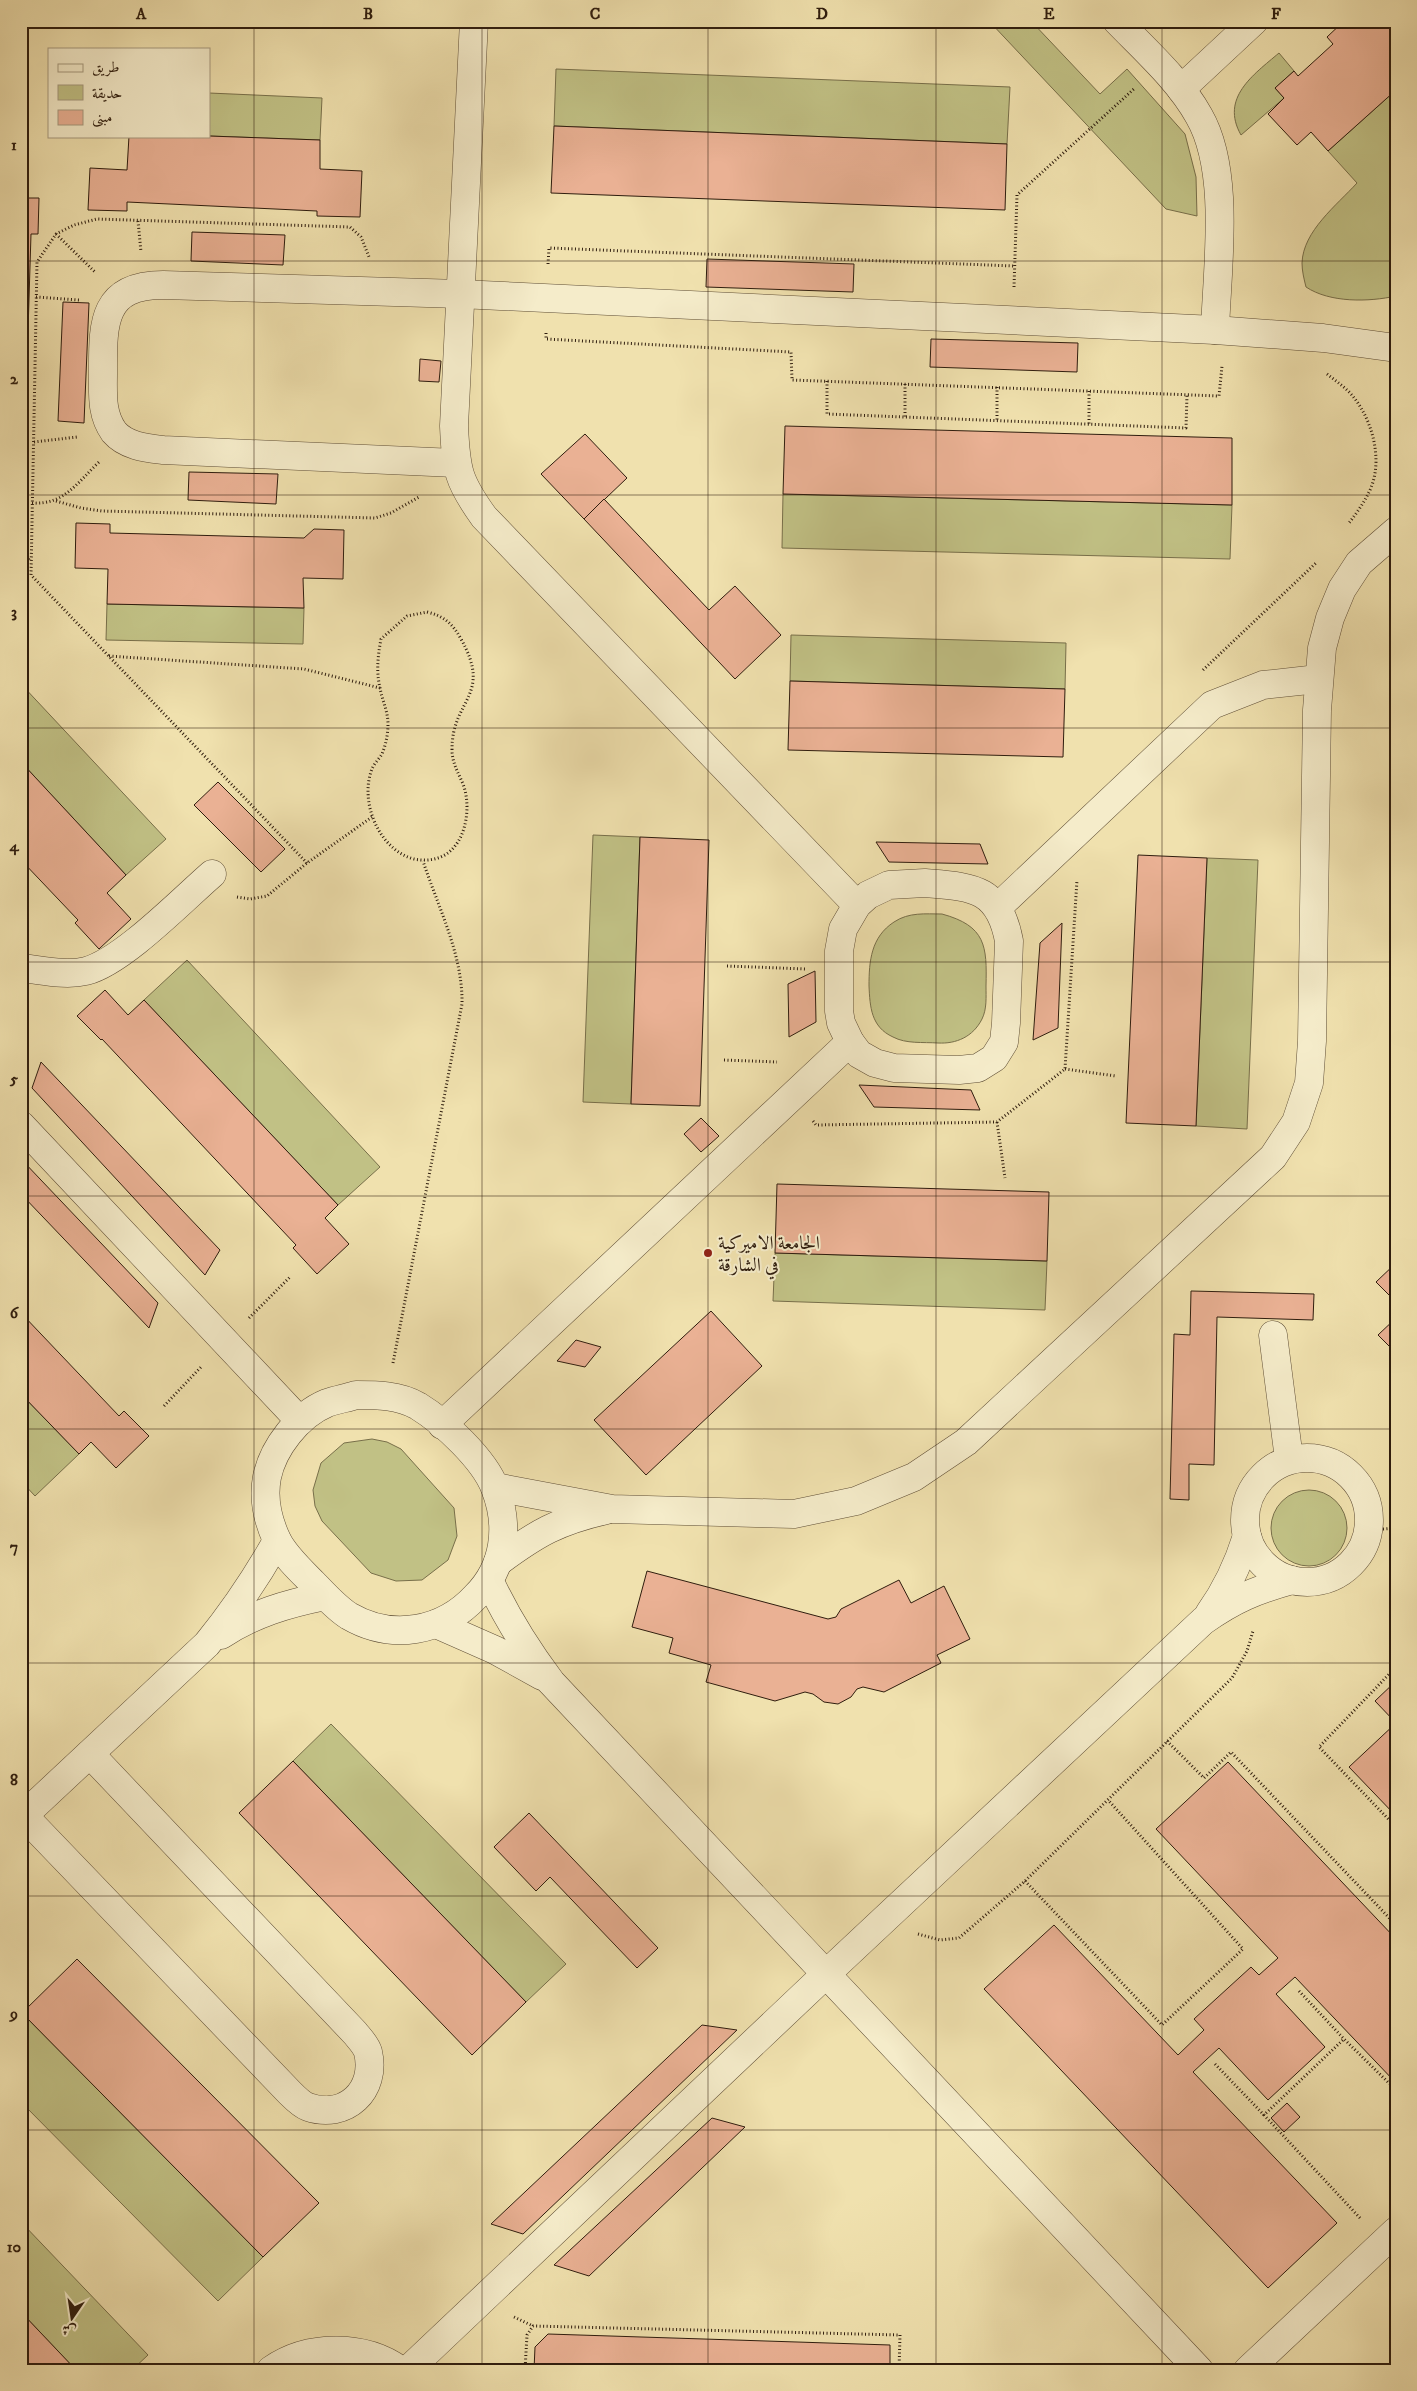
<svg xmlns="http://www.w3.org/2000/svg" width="1417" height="2391" viewBox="0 0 1417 2391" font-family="'IM FELL DW Pica',Amiri,serif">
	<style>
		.green { fill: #c1c185; stroke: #786f4a }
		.building { fill: #eab194; stroke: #2f1d0e }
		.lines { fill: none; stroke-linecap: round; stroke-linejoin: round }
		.street-casing { stroke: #5f4e36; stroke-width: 29 }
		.path { stroke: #2f1d0e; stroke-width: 3; stroke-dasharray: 1 2.5; stroke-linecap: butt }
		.street { stroke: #f5ecca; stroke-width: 28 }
		.grid { fill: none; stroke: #2f1d0e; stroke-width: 1; stroke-opacity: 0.55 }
		.poi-dot { fill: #8f2418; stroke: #f5ecca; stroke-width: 2 }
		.labels { text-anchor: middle; stroke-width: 4; stroke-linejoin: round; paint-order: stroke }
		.poi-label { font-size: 19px; fill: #2f1d0e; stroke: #f5ecca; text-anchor: start }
		.neatline { fill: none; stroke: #2f1d0e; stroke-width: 2 }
		.grid-label { font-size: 16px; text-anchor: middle; font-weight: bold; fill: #2f1d0e }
	</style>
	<rect width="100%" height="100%" fill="#f0e1ae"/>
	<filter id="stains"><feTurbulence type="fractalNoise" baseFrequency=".004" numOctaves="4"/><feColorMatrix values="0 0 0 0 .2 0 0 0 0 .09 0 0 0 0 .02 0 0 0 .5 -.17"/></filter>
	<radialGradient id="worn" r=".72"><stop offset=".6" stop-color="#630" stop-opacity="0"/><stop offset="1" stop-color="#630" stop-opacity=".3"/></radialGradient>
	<!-- green -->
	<g class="green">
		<polygon points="989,21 1031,21 1100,94 1127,69 1185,134 1196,177 1197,216 1166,209"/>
		<path d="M1279,53l15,18 -19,17 9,10 -43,37c-21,-37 12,-60 38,-82z"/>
		<polygon points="556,69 1010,87 1007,144 554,126"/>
		<path d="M1396,90v206c-27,6 -66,7 -90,-9 -2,-8 -4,-16 -4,-24 1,-32 35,-58 55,-80l-29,-32z"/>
		<polygon points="209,93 322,98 320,140 209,136"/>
		<polygon points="783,494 1232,505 1230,559 782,548"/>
		<polygon points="107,604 304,608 303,644 106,640"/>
		<polygon points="791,635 1066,643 1065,689 790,681"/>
		<polygon points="21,684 166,839 126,875 21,762"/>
		<polygon points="593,835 640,837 631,1104 583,1102"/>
		<polygon points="1207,858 1258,860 1247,1129 1196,1126"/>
		<path d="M942,914c44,12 45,32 44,72 0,11 1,23 -4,33 -9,18 -26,25 -44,24 -15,-1 -32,1 -45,-6 -22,-10 -23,-30 -24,-51 0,-25 2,-49 25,-64 15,-10 31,-8 48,-8z"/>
		<polygon points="187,960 380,1167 338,1205 144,1000"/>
		<polygon points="775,1253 1047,1261 1045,1310 773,1301"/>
		<polygon points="21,1394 79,1454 35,1496 21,1481"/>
		<polygon points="372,1439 387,1442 401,1449 454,1508 457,1536 448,1560 422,1580 396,1581 371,1573 322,1521 315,1506 313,1490 321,1463 344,1443"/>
		<circle cx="1309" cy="1528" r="38"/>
		<polygon points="331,1724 566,1964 526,2002 293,1761"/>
		<polygon points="22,2013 263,2257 218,2301 21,2102"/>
		<polygon points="21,2222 148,2355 132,2370 76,2370 21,2312"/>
	</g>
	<!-- building -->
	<g class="building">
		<polygon points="1344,21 1396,21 1396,90 1328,151 1311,132 1297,145 1268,114 1284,98 1275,88 1294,71 1298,76 1333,44 1327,37"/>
		<polygon points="554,126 1007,144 1005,210 551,193"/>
		<polygon points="129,136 209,136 320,140 320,169 362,171 360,217 317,216 317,211 127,202 127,211 88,210 90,168 127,170"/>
		<polygon points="21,198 39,198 38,234 31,234 23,495 28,495 28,531 21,531"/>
		<polygon points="192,232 285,235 283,265 191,261"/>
		<polygon points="707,259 854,264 853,292 706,287"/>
		<polygon points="63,302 89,303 84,423 58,421"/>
		<polygon points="931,339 1078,343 1077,372 930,367"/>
		<polygon points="420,359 441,361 439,382 419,381"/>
		<polygon points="785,426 1232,438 1232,505 783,494"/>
		<polygon points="585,434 627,478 584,519 541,474"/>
		<polygon points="189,472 278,474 276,504 188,500"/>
		<polygon points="604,499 709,610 735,586 781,635 735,679 584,519"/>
		<polygon points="76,523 110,524 110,533 304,538 314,529 344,530 343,579 303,578 304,608 107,604 108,569 75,568"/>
		<polygon points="790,681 1065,689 1063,757 788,750"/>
		<polygon points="21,762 126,875 107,893 131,919 99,949 75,923 78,920 21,860"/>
		<polygon points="218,782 285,849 261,872 194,805"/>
		<polygon points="640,837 709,840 700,1106 631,1104"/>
		<polygon points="876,842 980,844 988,864 889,862"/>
		<polygon points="1138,855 1207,858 1196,1126 1126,1123"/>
		<polygon points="1062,923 1058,1028 1033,1040 1040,943"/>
		<polygon points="815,971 816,1022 789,1037 788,984"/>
		<polygon points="105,990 128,1015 144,1000 338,1205 325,1218 349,1244 317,1274 293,1248 296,1245 102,1039 101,1040 77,1016"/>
		<polygon points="41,1062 220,1250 205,1275 32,1088"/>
		<polygon points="859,1085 971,1090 980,1110 874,1107"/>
		<polygon points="701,1118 719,1136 701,1152 684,1134"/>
		<polygon points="21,1159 158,1303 149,1328 21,1194"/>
		<polygon points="777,1184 1049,1192 1047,1261 775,1253"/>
		<polygon points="1396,1263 1396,1302 1376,1282"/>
		<polygon points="1191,1291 1314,1294 1313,1320 1217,1317 1214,1465 1189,1464 1189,1500 1170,1499 1174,1334 1190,1335"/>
		<polygon points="711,1311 762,1366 646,1475 594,1420"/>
		<polygon points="21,1313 119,1416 124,1411 149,1436 116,1468 91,1442 79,1454 21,1394"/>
		<polygon points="1396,1318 1396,1353 1378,1335"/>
		<polygon points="576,1340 601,1347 585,1367 557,1361"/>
		<polygon points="647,1571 828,1619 836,1617 841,1609 899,1580 911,1603 944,1586 970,1639 937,1655 941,1663 884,1692 863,1687 857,1689 851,1697 838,1704 824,1702 813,1694 805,1692 775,1701 706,1682 711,1665 669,1653 673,1638 632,1627"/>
		<polygon points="1396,1681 1396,1723 1375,1701"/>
		<polygon points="1396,1723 1396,1816 1349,1767"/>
		<polygon points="293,1761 526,2002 472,2055 239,1813"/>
		<polygon points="1228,1762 1396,1939 1396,2083 1295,1977 1276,1994 1325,2047 1268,2100 1219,2048 1193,2072 1337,2223 1268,2288 984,1989 1054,1925 1178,2055 1204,2030 1194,2019 1251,1967 1259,1975 1278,1958 1156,1829"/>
		<polygon points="529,1813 658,1948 637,1968 550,1877 536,1891 494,1847"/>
		<polygon points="77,1959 319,2203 263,2257 22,2013"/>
		<polygon points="702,2025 737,2030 523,2234 491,2224"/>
		<polygon points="1287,2103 1300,2117 1284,2132 1271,2118"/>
		<polygon points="712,2118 745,2127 589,2276 554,2265"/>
		<polygon points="21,2312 76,2370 21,2370"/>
		<polygon points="548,2334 890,2345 890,2370 534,2370 535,2347"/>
	</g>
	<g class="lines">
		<!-- street casing -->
		<g class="street-casing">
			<g id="street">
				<path d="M474,21l-20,405c2,44 4,55 30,91l373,388"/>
				<path d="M1117,21c29,30 62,59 82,95 32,55 18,152 16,214"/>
				<polyline points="1181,89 1254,21"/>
				<path d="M455,463l-292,-13c-17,-2 -37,-4 -49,-18 -13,-18 -11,-38 -11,-59 0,-48 -2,-88 60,-88l297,9 755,36 108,8 73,10"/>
				<path d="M925,883c47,4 74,4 84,58l-3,82 -2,19 -10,16 -16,10 -19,2 -65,-2 -19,-5 -16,-9 -9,-12 -9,-19 -2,-12v-60l4,-22 14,-24 11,-10 21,-10z"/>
				<polyline points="998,907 1212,705 1263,685 1318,679"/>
				<path d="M21,968c21,2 44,8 65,3 36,-9 96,-71 126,-97"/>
				<polyline points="21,1125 300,1421"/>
				<polyline points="1273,1335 1289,1459"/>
				<path d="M356,1395c21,0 43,0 62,11 26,16 66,53 77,82 15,38 10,79 -19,108 -33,36 -84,45 -127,20 -13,-8 -25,-22 -36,-33 -12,-12 -29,-28 -36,-43 -9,-19 -14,-42 -10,-63 6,-29 31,-62 60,-74 9,-3 19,-5 29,-8z"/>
				<polyline points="442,1425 850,1042"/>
				<circle cx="1307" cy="1520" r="62"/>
				<polyline points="495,1487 612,1509 794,1514 856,1501 914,1477 966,1442 1273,1157 1296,1122 1309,1083 1312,1041 1317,710 1322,648 1330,618 1342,589 1359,563 1396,531"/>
				<path d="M498,1562c39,-29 60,-41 108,-52"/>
				<path d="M490,1582c17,36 37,68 61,100l648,688"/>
				<path d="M1209,1614c18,-25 29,-49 38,-78"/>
				<polyline points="436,1624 495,1650 542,1676"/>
				<path d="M221,1635c34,-22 65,-31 104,-39"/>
				<path d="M24,1816l266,277c5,5 12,12 18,14 38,13 69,-17 60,-55 -2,-7 -9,-14 -13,-19l-265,-279"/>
				<path d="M21,1818l186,-174c27,-33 49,-66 70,-103"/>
				<path d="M271,2370c37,-26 93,-26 129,0"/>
				<path d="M408,2370l418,-396 377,-353c31,-22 53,-31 89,-41"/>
				<polyline points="1248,2370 1396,2231"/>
			</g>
		</g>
		<!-- path -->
		<g class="path">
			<polyline points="138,221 141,252"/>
			<polyline points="56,234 96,273"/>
			<polyline points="548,264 549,248 1014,266"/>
			<polyline points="1014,287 1017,195 1135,88"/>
			<polyline points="36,297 79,300"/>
			<polyline points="546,333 546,339 791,352 792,380 1219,396 1222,366"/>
			<path d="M1327,374c10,8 21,15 28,25 19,25 29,66 13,95 -5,10 -12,20 -19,29"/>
			<polyline points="827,381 827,414 1186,428 1187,395"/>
			<polyline points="905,384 905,417"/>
			<polyline points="997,387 997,421"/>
			<polyline points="1089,391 1089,424"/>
			<polyline points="34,442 77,437"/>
			<polyline points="56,501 81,508 102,511 375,518 391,513 419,497"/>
			<path d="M32,503c32,2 45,-20 67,-41"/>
			<polyline points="21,566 31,557"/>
			<path d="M427,612c17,4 26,12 34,27 32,57 -9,60 -9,110 0,14 6,23 11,35 7,18 5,46 -8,62 -10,13 -26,16 -41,13 -35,-9 -55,-57 -42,-90 2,-5 7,-10 10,-15 4,-10 6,-20 6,-30 0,-13 -6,-24 -8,-36 -4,-17 -2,-33 1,-49l26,-23z"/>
			<polyline points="109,656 304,669 380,688"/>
			<polyline points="1203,670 1317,562"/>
			<polyline points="307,863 31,575 37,262 56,234 74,225 97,219 350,227 361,237 369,257"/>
			<polyline points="237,897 250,899 267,896 307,863 372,817"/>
			<polyline points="727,966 806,969"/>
			<polyline points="724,1060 777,1062"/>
			<polyline points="1065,1069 1116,1076"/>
			<polyline points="813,1121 816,1125 997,1122 1065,1069 1077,880"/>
			<polyline points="997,1122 1005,1178"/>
			<polyline points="249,1318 290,1277"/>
			<path d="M393,1363l69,-359c1,-49 -24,-97 -39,-143"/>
			<polyline points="164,1406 201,1367"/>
			<polyline points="1369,1530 1396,1528"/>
			<polyline points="1396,1667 1319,1747 1396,1827"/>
			<polyline points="1167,1741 1204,1778 1231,1752 1396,1925"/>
			<polyline points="1025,1881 1162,2025 1243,1949 1108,1800"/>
			<polyline points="918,1934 940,1940 959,1938 1025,1881 1232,1678 1247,1651 1253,1631"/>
			<polyline points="1299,1991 1344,2039"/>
			<polyline points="1215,2064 1264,2115"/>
			<polyline points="1360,2218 1264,2115 1344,2039 1396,2090"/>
			<polyline points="514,2317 533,2326"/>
			<polyline points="525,2370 527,2335 533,2326 900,2335 899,2370"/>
		</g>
		<!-- street -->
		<use href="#street" class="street"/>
	</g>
	<!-- grid -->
	<path class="grid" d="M254,21v2349M482,21v2349M708,21v2349M936,21v2349M1162,21v2349M21,261h1375M21,495h1375M21,728h1375M21,962h1375M21,1196h1375M21,1429h1375M21,1663h1375M21,1896h1375M21,2130h1375"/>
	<!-- markers -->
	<circle class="poi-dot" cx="708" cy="1253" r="5"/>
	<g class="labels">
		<!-- poi labels -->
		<g class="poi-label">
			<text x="718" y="1249">الجامعة الاميركية<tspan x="718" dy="22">في الشارقة</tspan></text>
		</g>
	</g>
	<!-- margin -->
	<rect width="1417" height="2391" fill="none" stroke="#f0e1ae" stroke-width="55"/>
	<!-- legend -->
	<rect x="48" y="48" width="162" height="90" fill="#f5ecca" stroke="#a6997f"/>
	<rect x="58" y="64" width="25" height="8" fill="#f5ecca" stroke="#a6997f"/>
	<text x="92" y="72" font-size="15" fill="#2f1d0e">طريق</text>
	<rect x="58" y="85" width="25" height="15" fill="#c1c185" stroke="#a6997f"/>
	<text x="92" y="98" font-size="15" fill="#2f1d0e">حديقة</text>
	<rect x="58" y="110" width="25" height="15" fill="#eab194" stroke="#a6997f"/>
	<text x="92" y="122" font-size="15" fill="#2f1d0e">مبنى</text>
	<!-- north arrow -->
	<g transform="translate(72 2318) rotate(193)" stroke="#f5ecca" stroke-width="4" paint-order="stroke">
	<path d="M0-4L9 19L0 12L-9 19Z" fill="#2f1d0e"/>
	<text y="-8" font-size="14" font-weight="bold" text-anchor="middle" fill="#2f1d0e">ش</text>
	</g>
	<rect x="28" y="28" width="1362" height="2336" class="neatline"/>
	<g class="grid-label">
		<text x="141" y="19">A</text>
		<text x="368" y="19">B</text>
		<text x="595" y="19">C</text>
		<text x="822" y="19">D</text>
		<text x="1049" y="19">E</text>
		<text x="1276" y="19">F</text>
		<text x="14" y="150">1</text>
		<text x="14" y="384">2</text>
		<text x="14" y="617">3</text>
		<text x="14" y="851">4</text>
		<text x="14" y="1084">5</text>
		<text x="14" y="1318">6</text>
		<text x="14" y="1552">7</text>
		<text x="14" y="1785">8</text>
		<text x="14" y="2019">9</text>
		<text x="14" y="2252">10</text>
	</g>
	<rect width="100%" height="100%" filter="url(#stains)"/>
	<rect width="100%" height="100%" fill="url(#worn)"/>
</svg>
